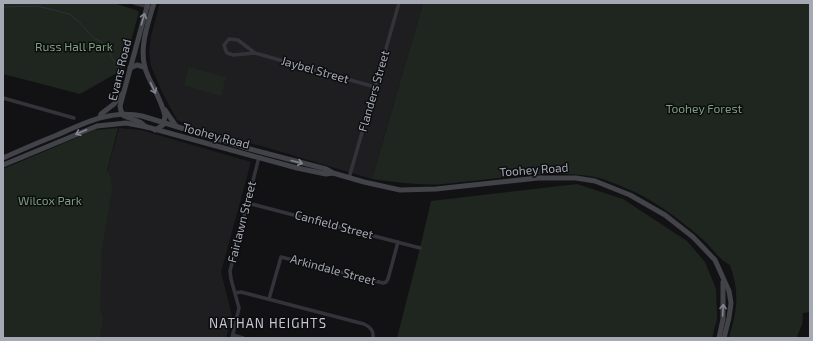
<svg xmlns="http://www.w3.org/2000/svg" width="813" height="341" viewBox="0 0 813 341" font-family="'Exo 2',sans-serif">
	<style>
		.built { fill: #1e1e21 }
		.green { fill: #1e261f }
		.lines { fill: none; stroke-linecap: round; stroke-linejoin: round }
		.stream { stroke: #2b3339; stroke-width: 1 }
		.street { stroke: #333439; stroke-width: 3.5 }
		.secondary { stroke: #414349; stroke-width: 5 }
		.oneway { stroke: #81858f }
		.labels { text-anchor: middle; stroke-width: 3; stroke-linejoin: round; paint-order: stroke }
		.park-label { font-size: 12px; fill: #7b9f7c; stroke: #0d0d0f }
		.street-label { font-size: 12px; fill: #a4a9b4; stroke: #0d0d0f }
		.neighbourhood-label { font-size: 13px; letter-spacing: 1px; fill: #c5c8d0; stroke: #0d0d0f }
	</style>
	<rect width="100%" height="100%" fill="#121214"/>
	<!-- built -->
	<g class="built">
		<polygon points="160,3 423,3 372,179 265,147 199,130 177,120 163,94 151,66 149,52 151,36"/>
		<polygon points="119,128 141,130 251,162 221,272 232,316 226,338 3,338 3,310 100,198"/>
	</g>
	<!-- green -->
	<g class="green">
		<polygon points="3,3 113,3 136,10 139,12 122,74 117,73 80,94 3,74"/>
		<path d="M423,3h387v309l-7,1 -1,12 -4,9 -1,4h-68c8,-28 11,-45 1,-73 -12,-6 -19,-19 -29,-27 -23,-20 -49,-40 -78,-51 -9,-4 -19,-8 -28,-10 -50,-9 -101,3 -151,7 -24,2 -48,-2 -72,-5z"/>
		<polygon points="189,67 226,77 221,96 184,85"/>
		<polygon points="118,128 107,171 111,177 112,191 102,248 100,308 103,318 100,338 3,338 3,169 95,130"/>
		<polygon points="577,184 623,199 687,241 705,262 716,289 717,319 712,338 397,338 420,248 431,201"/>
	</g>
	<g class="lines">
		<!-- stream -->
		<polyline class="stream" points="3,7 37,6 69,14 78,21 94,38 102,42 107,48 119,70 122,73"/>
		<!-- street -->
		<g class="street">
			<polyline points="134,3 149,7"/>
			<polyline points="255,53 233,55 227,53 226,51 224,45 229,39 238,40 255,53 375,87"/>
			<polyline points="3,98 74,118"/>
			<polyline points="349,178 399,3"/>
			<polyline points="248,203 420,248"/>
			<path d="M235,293l6,-1 123,32c7,3 10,7 9,14"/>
			<polyline points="269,299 281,257 383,283 386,282 388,279 398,242"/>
			<polyline points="233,335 243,338"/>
			<polyline points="232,338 239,308 231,279 230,271 259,157"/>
		</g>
		<!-- secondary -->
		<g class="secondary">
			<path d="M154,3c-7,24 -17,49 -6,73 6,13 14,26 17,40l-2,9 -8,5"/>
			<polyline points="130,68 137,65 144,67"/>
			<polyline points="165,110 176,126"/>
			<polyline points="100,117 101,114 114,104 122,94"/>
			<polyline points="146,127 140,122 124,116 121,111 120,106 148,3"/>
			<path d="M3,158c18,-8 36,-16 54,-23 27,-12 55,-26 85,-19l108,33 76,20 7,4 31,9 36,8 36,-1 102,-11h38l19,3 35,14 35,20 28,22 22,23 14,31 2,12 -2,15 -5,20"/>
			<polyline points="3,165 97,126 126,123 147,127 297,168 326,174 333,173"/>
			<polyline points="719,338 723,319 723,282"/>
		</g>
	</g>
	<!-- one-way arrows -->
	<defs><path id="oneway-shaft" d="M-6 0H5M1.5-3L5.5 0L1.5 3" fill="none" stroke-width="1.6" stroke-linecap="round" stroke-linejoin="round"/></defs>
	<g class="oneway">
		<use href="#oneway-shaft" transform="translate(143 19) rotate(-74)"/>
		<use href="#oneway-shaft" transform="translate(153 88) rotate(65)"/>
		<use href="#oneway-shaft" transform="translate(81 132) rotate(157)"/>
		<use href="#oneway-shaft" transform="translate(297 162) rotate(15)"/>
		<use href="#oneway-shaft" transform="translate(723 310) rotate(-87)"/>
	</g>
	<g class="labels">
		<!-- park labels -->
		<g class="park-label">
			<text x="74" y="51">Russ Hall Park</text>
			<text x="704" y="113">Toohey Forest</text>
			<text x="50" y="205">Wilcox Park</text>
		</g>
		<!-- street labels -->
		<g class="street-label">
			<text transform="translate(120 70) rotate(-76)" y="4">Evans Road</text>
			<text transform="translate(315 70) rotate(16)" y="4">Jaybel Street</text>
			<text transform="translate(374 91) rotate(-74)" y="4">Flanders Street</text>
			<text transform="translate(216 136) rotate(15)" y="4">Toohey Road</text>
			<text transform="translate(534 170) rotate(-4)" y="4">Toohey Road</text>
			<text transform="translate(242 222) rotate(-76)" y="4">Fairlawn Street</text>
			<text transform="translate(334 225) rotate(15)" y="4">Canfield Street</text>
			<text transform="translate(333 270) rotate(15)" y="4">Arkindale Street</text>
		</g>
		<!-- neighbourhood labels -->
		<g class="neighbourhood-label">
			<text x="268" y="328">NATHAN HEIGHTS</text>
		</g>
	</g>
	<!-- border -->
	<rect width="813" height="341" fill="none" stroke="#a4a9b4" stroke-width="8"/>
</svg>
